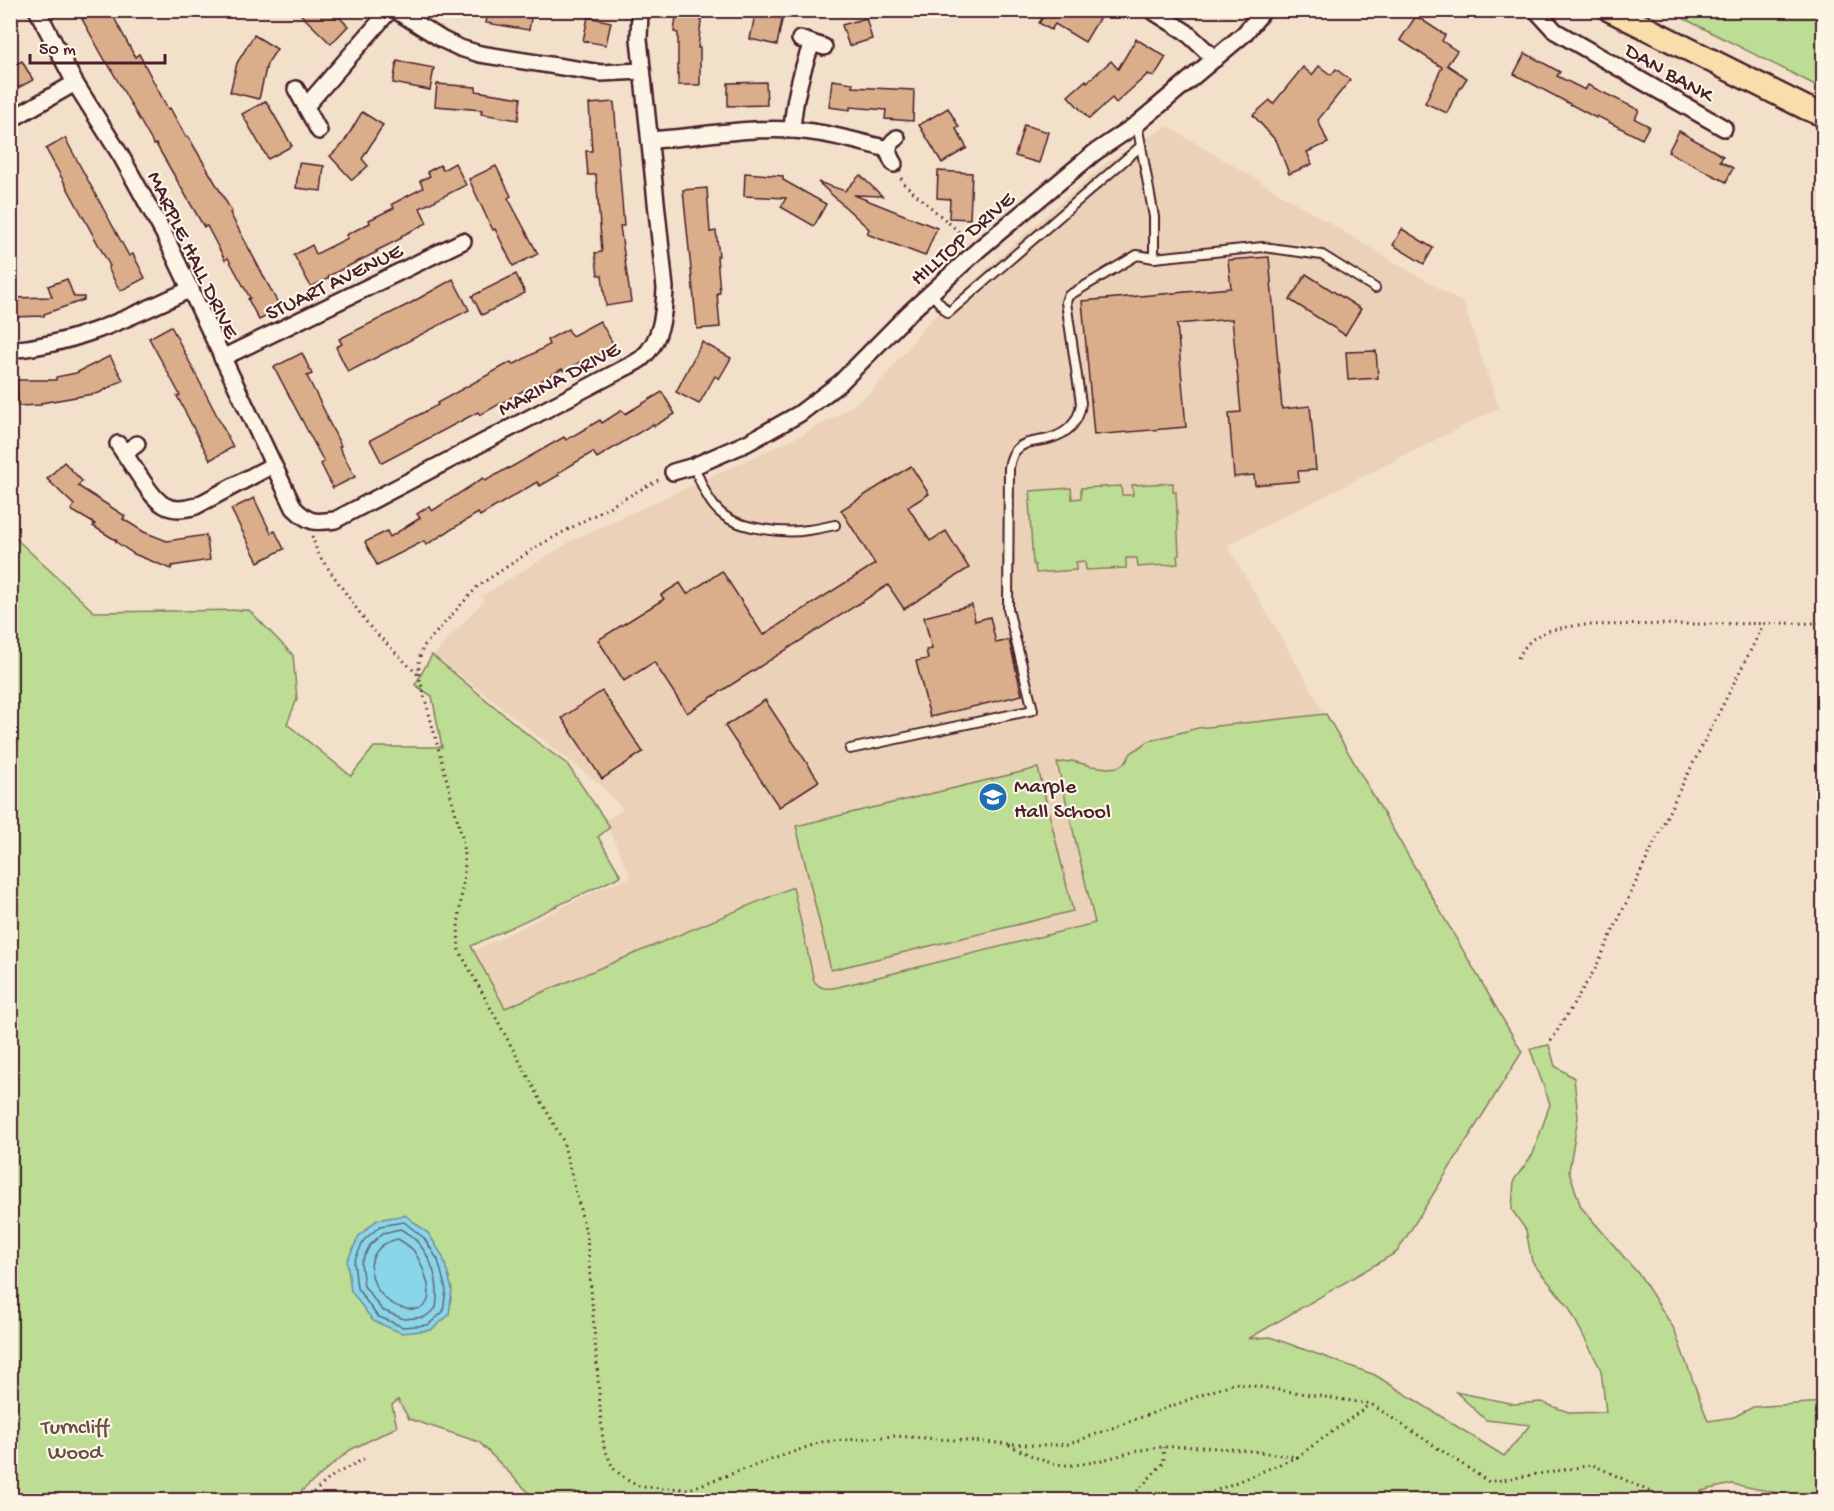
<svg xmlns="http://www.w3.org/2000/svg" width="1834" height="1511" viewBox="0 0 1834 1511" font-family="'Gochi Hand',sans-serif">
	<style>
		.built { fill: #ebd1b7 }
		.green { fill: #bddc94; stroke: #847e60; stroke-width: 1.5 }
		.water { fill: #89d5e9; stroke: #708c9d; stroke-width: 1.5 }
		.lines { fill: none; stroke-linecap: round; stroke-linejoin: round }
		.shore { stroke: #636877; stroke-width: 1.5 }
		.building { fill: #daae8b; stroke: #4a1f2b; stroke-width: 1.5 }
		.lane-casing { stroke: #4a1f2b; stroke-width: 12 }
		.street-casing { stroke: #4a1f2b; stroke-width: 20 }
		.primary-casing { stroke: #4a1f2b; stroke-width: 27 }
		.path { stroke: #4a1f2b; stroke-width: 3; stroke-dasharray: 1.5 4.5; stroke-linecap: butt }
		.lane { stroke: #fcf5e5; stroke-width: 8 }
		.street { stroke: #fcf5e5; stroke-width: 15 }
		.primary { stroke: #f8deab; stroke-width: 22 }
		.labels { text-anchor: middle; stroke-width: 4.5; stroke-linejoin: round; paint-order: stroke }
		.street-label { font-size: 22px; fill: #4a1f2b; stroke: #fcf5e5 }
		.poi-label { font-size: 22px; fill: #4a1f2b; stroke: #fcf5e5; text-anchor: start }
		.park-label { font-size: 22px; fill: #674e45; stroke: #fcf5e5 }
	</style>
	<rect width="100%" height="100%" fill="#f2e0ca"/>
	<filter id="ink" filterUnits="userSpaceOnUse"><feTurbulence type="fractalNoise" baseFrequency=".0167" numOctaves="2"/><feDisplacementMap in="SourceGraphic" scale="12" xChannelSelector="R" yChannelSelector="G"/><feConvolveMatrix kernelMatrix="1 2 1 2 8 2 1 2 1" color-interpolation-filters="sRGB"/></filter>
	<g filter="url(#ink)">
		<!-- built -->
		<polygon class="built" points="1167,126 1463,303 1499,408 1227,545 1522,1052 1397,1252 793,1435 468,954 593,892 631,877 605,821 623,809 601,785 434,655 484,600 482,596 573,540 806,433 838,415 871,393 930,321 1028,231 1110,160"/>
		<!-- green -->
		<g class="green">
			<polygon points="1669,11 1823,11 1823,89"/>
			<polygon points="1173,483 1173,492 1176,492 1179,555 1177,556 1178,564 1138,567 1137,558 1126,558 1126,568 1086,570 1085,561 1076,562 1076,570 1036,573 1035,565 1033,564 1029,501 1031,501 1030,491 1071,488 1072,499 1081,498 1081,488 1121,486 1122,495 1133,495 1132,485"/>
			<path d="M10,533l84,79 155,-2 44,45 4,44 -10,25 64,52 23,-29h68l-10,-51 -17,-11 17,-30 105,87 30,22 43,63 -12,10 23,39 -150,70 34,62 288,-121 21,94c7,9 14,8 24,6l257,-64 -38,-160 15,-2 19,5 17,2 10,-1 8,-5 5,-9 18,-12 49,-13 128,-14 196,338 -125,200 -149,87 22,-2 105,38 129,81 26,-31 -44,-5 -30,-28 58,12 27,-2 30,11 35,-1 -5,-42 -33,-64 -36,-44 -6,-32 -14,-20 2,-30 19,-26 17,-50 -20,-55 19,-4 6,21 19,12 4,39 -9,54 12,36 60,70 32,50 35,94 26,-4 19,-10 70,-5v98h-9l-82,-16 -31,7 -3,9h-1162l-57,-58 -70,-23 -11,-19 -6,5 5,22 -47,23 -59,50h-280z"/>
			<polygon points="1038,768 1073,911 831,970 796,826"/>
		</g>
		<!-- water -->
		<polygon class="water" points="405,1215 429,1234 443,1257 452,1289 449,1315 431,1330 402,1333 373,1321 351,1291 347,1261 359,1236 377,1220"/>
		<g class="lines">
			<!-- shore -->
			<g class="shore">
				<polygon points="404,1222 424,1238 438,1260 446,1290 443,1312 428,1325 403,1327 377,1316 357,1288 354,1262 364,1240 380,1226"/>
				<path d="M400,1229c28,14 41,49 36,79l-11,9 -21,2 -22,-9 -18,-24 -3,-23 9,-18 13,-12z"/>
				<path d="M398,1239c5,3 11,7 15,11 9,12 29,57 3,59 -43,4 -66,-61 -18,-70z"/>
			</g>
		</g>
		<!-- building -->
		<g class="building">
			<polygon points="98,10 110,10 135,57 139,54 168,109 170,108 186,137 188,136 220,191 232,212 230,213 281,309 259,320 248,299 250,298 228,258 225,260 207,226 204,227 156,144 154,145 138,117 107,62 106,62 82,19"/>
			<polygon points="296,10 332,10 348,26 331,44"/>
			<polygon points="488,10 532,12 529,30 486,23"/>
			<polygon points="677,10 702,13 698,48 700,48 700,85 678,85 678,33 674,32"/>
			<polygon points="756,10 784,10 777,45 750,39"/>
			<polygon points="1033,10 1089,10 1100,17 1085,42 1055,24 1051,30 1039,23 1043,17"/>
			<polygon points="1416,16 1445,35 1442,41 1457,51 1447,65 1467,78 1454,98 1447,113 1425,103 1442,67 1400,40"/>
			<polygon points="588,17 611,22 606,45 583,41"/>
			<polygon points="866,18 872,39 849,46 842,25"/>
			<polygon points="254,35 277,49 267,64 259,99 230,92 237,63"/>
			<polygon points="1136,39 1166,57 1154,77 1148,74 1116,103 1112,98 1089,119 1068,96 1086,80 1087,82 1111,61 1118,69"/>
			<polygon points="1525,53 1560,72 1557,76 1585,90 1588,85 1639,110 1635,119 1649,126 1642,139 1597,116 1596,118 1514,74"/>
			<polygon points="22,61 33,80 10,92 10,67"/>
			<polygon points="397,61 434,68 430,90 393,83"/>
			<polygon points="1319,66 1331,75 1336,69 1350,80 1318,120 1328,143 1307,152 1312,164 1289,174 1277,142 1253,115 1270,100 1273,104 1303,67 1312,75"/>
			<polygon points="832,80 853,83 852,87 914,90 913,121 885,119 886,110 850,107 850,110 829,107"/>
			<polygon points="766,82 767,105 728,106 728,83"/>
			<polygon points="437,84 476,87 476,91 521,98 518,120 481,114 482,110 435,106"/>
			<polygon points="266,101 292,146 268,159 242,114"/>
			<polygon points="614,102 624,226 620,226 631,302 606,306 602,275 598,275 595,253 602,252 596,175 588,175 586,151 592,151 589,104"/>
			<polygon points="948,108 959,127 956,129 967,148 942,163 919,125"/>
			<polygon points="362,112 383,125 362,159 368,166 352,180 330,156 343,144"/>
			<polygon points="1024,125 1048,132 1039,163 1015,156"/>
			<polygon points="1679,131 1723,156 1720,161 1733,168 1726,182 1668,152"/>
			<polygon points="65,138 129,256 133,254 145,278 120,291 108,268 110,266 46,149"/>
			<polygon points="299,163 324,166 321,191 296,188"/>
			<polygon points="455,163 466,185 420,208 427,223 401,236 402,238 376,251 377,252 328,276 329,278 311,287 294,255 312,245 316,254 348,238 346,235 370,223 369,220 394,208 392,204 423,188 420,181 430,176 427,172 440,165 443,170"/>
			<polygon points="496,166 511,196 508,198 538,254 513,266 495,229 493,230 486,216 469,179"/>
			<polygon points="938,171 972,173 970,219 949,218 950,199 937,198"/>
			<polygon points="745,173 783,176 783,180 826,204 814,226 781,207 786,198 744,196"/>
			<polygon points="860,175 882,196 854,195 937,228 925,256 867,234 869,229 818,182 845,191"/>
			<polygon points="707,188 710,232 716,231 719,256 717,256 720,293 717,293 720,327 697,329 683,190"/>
			<polygon points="1402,229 1433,248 1424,264 1393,245"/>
			<polygon points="1269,257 1282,409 1310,406 1316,470 1298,471 1299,481 1255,485 1254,475 1234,477 1229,413 1241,412 1232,319 1177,324 1186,427 1094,435 1082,301 1231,288 1228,260"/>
			<polygon points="516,274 525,293 482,315 472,296"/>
			<polygon points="1306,274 1361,309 1345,335 1290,300"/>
			<polygon points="67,279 74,297 84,297 84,300 44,314 44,316 10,317 10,298 52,297 48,286"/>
			<polygon points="453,279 469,310 348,372 336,347 342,344 339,339 409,304"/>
			<polygon points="600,321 615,347 593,359 591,356 564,371 562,369 480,415 478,412 382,463 370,440 438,405 437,403 511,362 513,365 549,345 547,340 568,329 572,336"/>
			<polygon points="171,326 233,447 210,460 177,396 180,395 149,338"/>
			<polygon points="702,342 731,358 719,379 715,376 699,404 676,392"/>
			<polygon points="1376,351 1378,378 1348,380 1346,352"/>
			<polygon points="302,353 312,374 307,376 328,418 327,418 341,446 339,447 355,477 333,488 321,464 324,462 274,367"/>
			<polygon points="110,356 123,380 99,393 41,403 41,405 18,406 17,380 56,380 56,377 76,373"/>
			<polygon points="662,392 675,414 654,426 653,424 597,458 593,452 558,473 559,475 540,486 537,482 480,516 478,513 426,545 424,541 377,565 365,542 387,531 390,537 420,518 417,514 429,506 432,511 483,478 485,481 508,468 508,469 564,437 566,440 600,420 602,423 622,410 625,414"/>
			<polygon points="64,462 82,481 78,486 125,516 123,519 144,532 167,541 206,535 210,560 172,566 171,569 134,554 116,542 117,541 93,526 95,524 71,510 74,505 47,479"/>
			<polygon points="911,466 929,494 908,507 930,541 946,531 969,568 904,609 888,585 687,713 654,662 624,681 598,640 664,599 661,595 680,583 687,594 722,571 763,635 875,564 841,510"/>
			<polygon points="254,498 271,533 275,531 284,549 258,562 231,509"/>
			<polygon points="972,605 975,621 990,617 996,643 1009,640 1022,695 930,717 916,661 928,659 926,650 932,649 924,617"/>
			<polygon points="602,691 643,752 602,779 562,718"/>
			<polygon points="765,700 819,781 779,807 725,726"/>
		</g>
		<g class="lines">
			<!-- lane casing -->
			<g class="lane-casing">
				<g id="lane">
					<polyline points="1137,124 1154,217 1154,258"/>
					<polyline points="931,293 948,313 1141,146"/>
					<path d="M694,466c7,16 13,36 28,48 18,15 63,20 86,16 9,-1 18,-3 27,-5"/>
					<path d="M850,749l183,-39 -25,-101 1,-141c1,-6 2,-13 7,-18 8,-9 21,-8 32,-11 19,-5 31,-16 33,-36l-15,-101 2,-6 69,-41 17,3 109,-11 59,8 53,33"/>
				</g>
			</g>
			<!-- street casing -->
			<g class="street-casing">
				<g id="street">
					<path d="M37,10l38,73 46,73 43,78 130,274c15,15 20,15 41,12l286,-150c7,-4 15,-7 21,-12 20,-18 22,-45 23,-70l-26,-249 1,-29"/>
					<polyline points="395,10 443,40 460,48 480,54 601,73 642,71"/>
					<polyline points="1151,10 1186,32 1215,59"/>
					<polyline points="1536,10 1555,31 1724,128"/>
					<polyline points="800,39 824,47"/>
					<polyline points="296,89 319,131"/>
					<polyline points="306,106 390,10"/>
					<polyline points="10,120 75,83"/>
					<path d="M792,130c2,-31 9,-58 20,-87"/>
					<path d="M650,140c47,-3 95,-13 143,-10 32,2 63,11 95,19"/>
					<path d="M894,164c-7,-11 -8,-18 3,-26"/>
					<path d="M10,350c68,-6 120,-33 181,-61"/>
					<polyline points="222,358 463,241"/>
					<path d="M118,444c8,12 16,24 24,36 15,23 25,35 54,26l77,-41"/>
					<polyline points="124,453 137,444"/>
					<polyline points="673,472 694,466 747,443 799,414 840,383 909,313 979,249 1094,153 1137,124 1244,34 1264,10"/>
				</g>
			</g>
			<!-- primary casing -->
			<g class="primary-casing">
				<polyline id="primary" points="1610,10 1806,108 1824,115"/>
			</g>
			<!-- path -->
			<g class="path">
				<polyline points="901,178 904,184 966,238"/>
				<polyline points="658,480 538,546 478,586 423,647 419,659 419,676 462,837 465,864 458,927 459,950 563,1141 587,1237 602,1431 604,1447 613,1468 627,1480 641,1487 689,1489 821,1442 895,1436 1042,1446 1069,1444 1234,1383 1371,1404 1489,1482 1593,1465 1668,1500"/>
				<polyline points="312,536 318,554 369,626 419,676"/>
				<path d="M1518,658c15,-28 32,-28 61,-33l245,-2"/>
				<polyline points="1551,1041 1595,969 1676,797 1764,624"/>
				<path d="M1009,1445c17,8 37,19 56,20 32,1 68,-17 99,-18 45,-2 89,4 133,10l-94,39 -7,4"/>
				<polyline points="1297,1457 1369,1405"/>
				<polyline points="304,1500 334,1475 364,1459"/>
				<polyline points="1129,1500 1164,1462 1163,1447"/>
			</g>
			<!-- lane -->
			<use href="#lane" class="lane"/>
			<!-- street -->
			<use href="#street" class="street"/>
			<!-- primary -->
			<use href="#primary" class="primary"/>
		</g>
	</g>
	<!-- icons -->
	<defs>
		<g id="school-disc" transform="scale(1.5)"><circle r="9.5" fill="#1f6fb2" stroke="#fcf5e5"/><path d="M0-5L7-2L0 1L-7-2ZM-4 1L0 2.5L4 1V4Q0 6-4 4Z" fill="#fff"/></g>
	</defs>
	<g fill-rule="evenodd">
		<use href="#school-disc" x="993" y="797"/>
	</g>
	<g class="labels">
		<!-- street labels -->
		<g class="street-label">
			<text transform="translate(1670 71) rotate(30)" y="8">DAN BANK</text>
			<text transform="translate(961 237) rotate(-41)" y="8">HILLTOP DRIVE</text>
			<text transform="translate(195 254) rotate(64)" y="8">MARPLE HALL DRIVE</text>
			<text transform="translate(333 280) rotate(-26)" y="8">STUART AVENUE</text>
			<text transform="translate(558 377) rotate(-28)" y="8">MARINA DRIVE</text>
		</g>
		<!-- poi labels -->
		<g class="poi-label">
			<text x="1014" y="792">Marple<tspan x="1014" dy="25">Hall School</tspan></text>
		</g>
		<!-- park labels -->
		<g class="park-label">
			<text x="75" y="1433">Turncliff<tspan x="75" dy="25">Wood</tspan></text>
		</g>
	</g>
	<!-- margin -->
	<rect width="1834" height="1511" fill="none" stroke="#fcf5e5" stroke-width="36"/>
	<rect x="18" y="18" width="1798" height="1475" fill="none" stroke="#4a1f2b" stroke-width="2" filter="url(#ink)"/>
	<!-- scale -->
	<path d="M30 54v9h135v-9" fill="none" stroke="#4a1f2b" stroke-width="3"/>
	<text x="39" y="54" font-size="18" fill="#4a1f2b" stroke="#fcf5e5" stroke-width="4.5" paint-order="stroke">50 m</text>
</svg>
